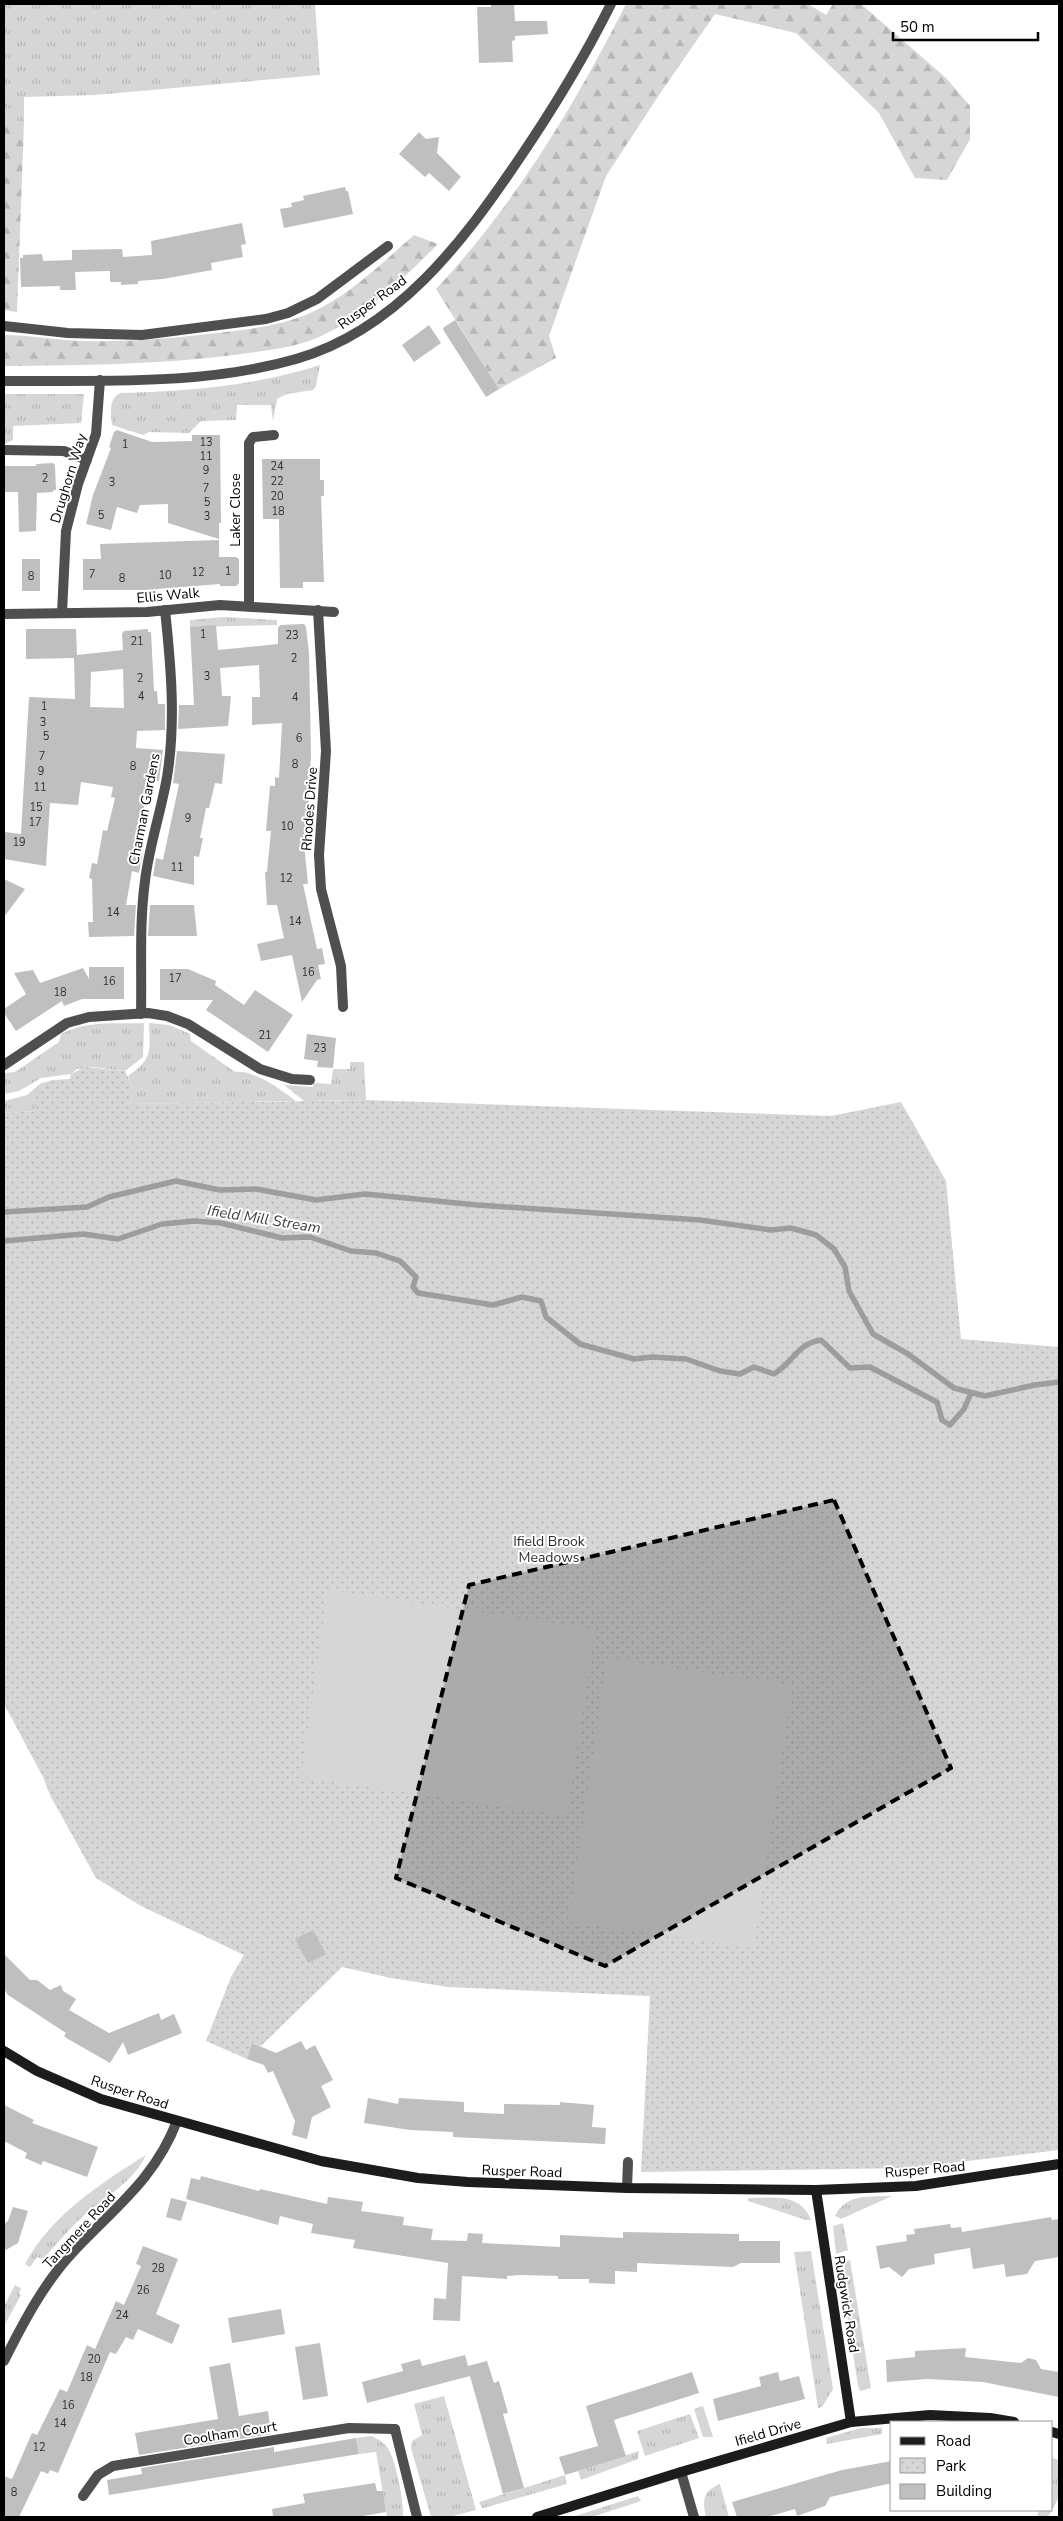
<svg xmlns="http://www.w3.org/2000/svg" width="1063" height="2521" viewBox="0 0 1063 2521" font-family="'Nunito Sans',sans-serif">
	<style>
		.grass { fill: url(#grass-tufts) }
		.forest { fill: url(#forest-firs) }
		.park { fill: url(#park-dots) }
		.garden { fill: #d6d6d6 }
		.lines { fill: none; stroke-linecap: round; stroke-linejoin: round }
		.stream { stroke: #9d9d9d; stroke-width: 5.5 }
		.building { fill: #bfbfbf; fill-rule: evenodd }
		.lane { stroke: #4f4f4f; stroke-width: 10 }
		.street { stroke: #4f4f4f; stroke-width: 10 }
		.secondary { stroke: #1c1c1c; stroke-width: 10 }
		.marked { fill: #000; fill-opacity: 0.2; stroke: #000; stroke-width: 4; stroke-dasharray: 10 6; stroke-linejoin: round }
		.labels { text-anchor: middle; stroke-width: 4; stroke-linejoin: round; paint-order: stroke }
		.number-label { font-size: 11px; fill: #303030 }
		.street-label { font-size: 14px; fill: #000; stroke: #fff }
		.park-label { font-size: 14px; fill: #2d2d2d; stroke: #fff }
		.water-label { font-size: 15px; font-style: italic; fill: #3e3e3e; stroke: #fff }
	</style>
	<defs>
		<pattern id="grass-tufts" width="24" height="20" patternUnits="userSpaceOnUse" patternTransform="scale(1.25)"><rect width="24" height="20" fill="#d6d6d6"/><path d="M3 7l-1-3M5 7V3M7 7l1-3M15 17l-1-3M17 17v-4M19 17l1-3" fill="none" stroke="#b6b6b6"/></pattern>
		<pattern id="forest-firs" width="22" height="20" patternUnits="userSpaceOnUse" patternTransform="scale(1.25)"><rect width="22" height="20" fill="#d6d6d6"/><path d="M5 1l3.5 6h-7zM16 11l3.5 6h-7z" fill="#b6b6b6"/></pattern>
		<pattern id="park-dots" width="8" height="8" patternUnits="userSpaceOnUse" patternTransform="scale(1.25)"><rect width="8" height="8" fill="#d6d6d6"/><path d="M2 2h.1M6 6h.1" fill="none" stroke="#b6b6b6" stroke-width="1.8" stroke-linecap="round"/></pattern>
	</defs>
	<rect width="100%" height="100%" fill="#fff"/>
	<!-- grass -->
	<g class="grass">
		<polygon points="4,4 315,4 320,75 95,95 24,97 24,123 4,118"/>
		<path d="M320,365l-4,21 -3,4 -26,4 -10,5 -4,22 -2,-16h-34l-1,15 -35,1 -12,12 -40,-1 -6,3 -31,-10c-1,-12 -4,-27 9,-32 68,-2 134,-7 199,-28z"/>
		<polygon points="4,394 84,394 81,423 13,426 13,440 4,444"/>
		<polygon points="224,617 277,620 277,625 190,627 190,620"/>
		<path d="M144,1023l-1,34 -18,14 -32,-4 -16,2 -6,5 -30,4 -22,13 -15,3v-21l11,-1 44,-30 2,-8c25,-14 55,-10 83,-11z"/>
		<path d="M149,1023l20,2 21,9 1,7 44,31c19,-3 46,18 61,29l-166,3 3,-16 -5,-12c25,-17 22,-25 21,-53z"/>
		<polygon points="350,1062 364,1062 366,1100 304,1101 284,1085 313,1087 314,1083 331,1084 333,1069 350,1069"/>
		<polygon points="40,1084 36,1094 36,1111 4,1113 4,1101 27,1095"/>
		<path d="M146,2155c-14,30 -46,44 -69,67 -12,12 -23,25 -34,37l-6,-2 -7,10 -5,-3c25,-48 76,-81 121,-109z"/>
		<path d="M892,2196l-51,23 -6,-3c11,-23 35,-19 57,-20z"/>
		<path d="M748,2198c23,0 53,-6 63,22h-5l-58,-19z"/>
		<polygon points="843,2223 848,2250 836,2254 833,2226"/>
		<polygon points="811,2251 833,2389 822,2407 818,2408 794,2252"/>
		<polygon points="850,2260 871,2388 860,2391 858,2386 839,2263"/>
		<polygon points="15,2285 21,2288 19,2294 21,2295 4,2326 4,2306"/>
		<polygon points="444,2396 476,2510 449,2517 431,2517 411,2448 412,2441 422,2435 414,2404"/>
		<polygon points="703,2406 713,2437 703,2437 694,2409"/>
		<polygon points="690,2414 699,2438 645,2456 637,2431"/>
		<polygon points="861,2428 882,2428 882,2434 827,2444 826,2438"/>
		<path d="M371,2436c7,3 12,6 16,11 9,12 17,56 16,70h-16l-11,-65 -17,2 -3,-16z"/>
		<polygon points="639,2451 638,2459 581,2480 578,2471"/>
		<polygon points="1052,2458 1059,2460 1059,2497 1048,2517 1037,2517 1039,2510 1052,2510"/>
		<polygon points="565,2475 567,2484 484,2508 482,2508 479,2502"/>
		<path d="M720,2484l9,33h-23c-4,-17 -3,-26 14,-33z"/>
		<polygon points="638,2496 641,2501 592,2517 572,2517"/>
	</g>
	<!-- forest -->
	<g class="forest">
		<path d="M626,4h182l18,11 7,-11h28l85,74 24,28v33l-23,41 -32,-2 -36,-65 -83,-80 -81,-19 -54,78 -55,84 -57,160 7,22 -57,31 -63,-100c79,-84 138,-183 190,-285z"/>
		<polygon points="4,118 24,123 17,312 4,310"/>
		<path d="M414,235l24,9c-35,35 -73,72 -119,93 -25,11 -57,14 -85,18 -77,10 -153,10 -230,11v-31c26,0 53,5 79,6 42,1 83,-2 125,-7 34,-4 69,-7 100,-20 40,-17 74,-51 106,-79z"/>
	</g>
	<!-- park -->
	<polygon class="park" points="85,1067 125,1071 133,1088 130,1104 366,1100 831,1116 901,1102 946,1181 961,1339 1059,1347 1059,2150 909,2168 641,2172 650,1996 448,1987 391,1978 342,1967 261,2046 252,2043 247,2059 206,2041 231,1977 244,1955 141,1906 96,1878 51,1797 43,1777 4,1704 4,1113 36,1111 36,1093 40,1084 52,1080 70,1079 71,1074"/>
	<!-- garden -->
	<g class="garden">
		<polygon points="328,1590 595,1629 567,1816 301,1777"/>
		<polygon points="607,1658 792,1685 754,1948 569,1922"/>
	</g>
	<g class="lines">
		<!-- stream -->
		<g class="stream">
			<polyline points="4,1212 87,1207 109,1197 176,1181 220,1190 256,1189 316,1200 365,1194 477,1205 700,1220 771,1230 791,1228 816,1235 834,1249 845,1267 849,1291 873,1334 908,1354 954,1388 985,1396 1035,1385 1059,1382"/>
			<path d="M4,1241l79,-7 35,5 44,-15 32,-3 27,2 61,15 28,-1 41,14 25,2 24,8 16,16 -3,10 5,6 75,12 29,-8 19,4 5,16 34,27 54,15 18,-2 34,2 34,12 20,3 14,-7 20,7c21,-13 22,-30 47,-34l29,28 20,-1 67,35 5,18 8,5 14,-16 7,-16"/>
		</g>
	</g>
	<!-- building -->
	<g class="building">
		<polygon points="491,4 514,4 515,21 547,21 548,34 515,36 515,40 512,41 513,62 479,63 477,7 491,7"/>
		<polygon points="419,132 426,139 439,137 437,153 461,177 449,191 429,173 425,177 399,154"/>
		<polygon points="345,187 346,191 348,191 353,214 284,228 280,209 292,207 291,203 304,200 303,196"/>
		<polygon points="242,223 246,244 241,245 243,257 211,263 212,270 163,279 138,281 138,284 121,285 121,282 110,282 110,271 75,272 76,290 60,290 60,286 21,287 20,258 23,258 23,255 42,254 43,261 72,260 72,250 122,249 123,257 152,255 151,241"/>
		<polygon points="455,320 499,389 486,397 444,331 443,328"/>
		<polygon points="429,325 441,343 414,362 402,345"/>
		<polygon points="117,430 152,442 192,441 192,435 220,435 221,523 219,523 219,539 168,523 168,504 140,505 137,513 117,507 111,530 86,524 93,495 111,448 109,447 114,432"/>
		<polygon points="262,459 320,459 320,480 324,480 324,496 321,496 324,582 303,582 303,588 280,588 279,519 263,519"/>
		<polygon points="53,463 55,465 56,490 53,490 53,492 37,493 36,531 19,532 18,492 4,492 4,466 36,466 36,464"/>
		<polygon points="219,540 219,557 236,557 239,559 239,583 236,586 220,586 220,584 145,590 83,590 83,559 101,559 100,544"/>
		<rect x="22" y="559" width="18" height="32"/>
		<polygon points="304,624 306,627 309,653 311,755 307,835 303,834 308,884 303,884 317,949 322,948 325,964 318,965 321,979 317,980 302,1002 292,955 261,961 257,944 284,938 277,905 267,905 265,872 267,872 271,831 266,831 270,786 275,786 275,777 279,778 282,723 252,725 252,697 260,697 259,665 220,668 222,696 231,696 228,726 178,729 179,705 194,705 190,627 216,625 218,650 278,644 278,628 280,625"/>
		<path d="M26,629h50l1,26 46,-5 -1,-16 2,-3 24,-2v3h3l3,59h3l1,13h7v26l-28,1 -1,17 27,2 -4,31 -9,-1 -16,74 8,2 -3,17 -7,-2 -6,34h10l-2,31 -45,1 -1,-15h5l-1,-43 -3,-1 3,-15 5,1 6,-34 4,1 8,-33 -4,-1 2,-10 -32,-5 -3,23 -28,-2 -4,63 -42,-7 1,-27 16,2 8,-137 46,2 -1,-41 -48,1zM123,669l1,39 -34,-1 1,-35z"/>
		<polygon points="177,751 225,754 222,784 215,783 209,808 206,808 200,838 203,838 199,857 194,856 194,885 153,876 156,858 163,860 179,784 173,783"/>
		<polygon points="4,879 25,889 4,917"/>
		<polygon points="150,905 194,905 197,936 148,936"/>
		<polygon points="89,967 124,967 124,999 82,999 64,1006 62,1001 16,1031 4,1013 4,1009 26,994 14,973 33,970 40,983 83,968 89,979"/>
		<polygon points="160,969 188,969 216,981 215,985 244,1005 255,990 293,1015 268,1052 206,1010 213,1000 160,1000"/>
		<polygon points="307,1034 336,1038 333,1068 317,1067 318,1061 304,1059"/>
		<polygon points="313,1930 326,1954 308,1963 295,1939"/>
		<polygon points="4,1954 30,1980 37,1980 50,1990 61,1985 63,1991 76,1999 69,2010 109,2033 159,2013 161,2020 174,2014 182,2033 128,2055 123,2042 110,2063 68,2039 64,2036 66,2033 8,1995 4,1989"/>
		<polygon points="301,2041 306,2050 315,2045 333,2080 321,2086 331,2107 312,2117 307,2139 292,2135 295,2121 273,2071 268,2073 264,2065 247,2059 252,2043 276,2053"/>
		<polygon points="368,2098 398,2104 399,2098 464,2102 464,2112 504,2114 504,2104 560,2105 560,2102 594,2105 592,2127 606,2128 605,2144 453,2137 453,2132 410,2130 364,2123"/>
		<polygon points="4,2105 34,2120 32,2123 98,2147 87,2177 43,2161 41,2165 25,2158 27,2153 4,2141"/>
		<polygon points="201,2176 259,2191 260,2189 327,2204 328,2197 363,2202 361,2211 404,2217 403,2225 433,2229 431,2240 467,2241 468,2233 483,2234 482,2243 560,2247 560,2235 623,2238 623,2232 739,2234 739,2241 780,2241 780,2263 741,2263 733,2267 637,2263 637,2272 615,2271 615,2284 589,2283 589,2279 558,2279 558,2276 520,2275 507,2276 507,2279 462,2276 460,2321 433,2320 434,2298 446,2299 448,2263 353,2248 355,2240 311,2233 313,2224 280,2216 278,2225 186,2199 191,2178 200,2180"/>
		<polygon points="171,2198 187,2202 181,2221 166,2217"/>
		<polygon points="13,2207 28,2211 18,2243 4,2251 4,2224 8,2221"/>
		<polygon points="1051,2217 1052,2220 1059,2219 1059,2257 1035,2261 1027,2274 1006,2277 1004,2264 973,2269 970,2248 934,2254 935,2264 909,2269 902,2277 889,2267 880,2269 876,2246 907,2241 906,2235 915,2234 914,2229 950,2224 951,2228 961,2227 962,2232"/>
		<polygon points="143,2246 178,2259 156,2314 180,2325 172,2344 138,2329 133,2340 126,2337 116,2354 110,2352 58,2473 50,2470 48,2474 41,2471 19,2517 4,2517 4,2476 12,2479 32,2433 37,2435 60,2389 67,2392 87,2345 95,2349 116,2301 124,2305 141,2266 136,2264"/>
		<polygon points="281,2309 285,2334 232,2343 228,2318"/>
		<polygon points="320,2343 328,2396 303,2400 295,2347"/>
		<polygon points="966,2348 965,2357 1021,2363 1028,2358 1036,2360 1041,2369 1059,2372 1059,2397 983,2382 927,2379 887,2382 886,2360 915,2357 915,2351"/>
		<polygon points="465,2355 468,2366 487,2361 494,2383 499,2381 508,2413 503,2414 524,2488 503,2494 470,2376 367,2403 362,2382 403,2371 401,2364 420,2359 422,2366"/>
		<polygon points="230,2363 239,2416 268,2411 271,2434 139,2455 135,2433 218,2419 209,2367"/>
		<polygon points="692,2372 699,2393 614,2420 626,2456 565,2475 559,2457 598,2446 586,2406"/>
		<polygon points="778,2372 780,2381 799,2376 805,2399 718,2421 713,2399 761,2386 759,2377"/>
		<polygon points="356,2438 359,2454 109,2495 107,2480 142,2474 141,2468 274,2447 274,2452"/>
		<polygon points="892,2461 892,2483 830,2497 825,2506 797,2516 795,2509 767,2517 737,2517 732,2502 842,2470"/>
		<polygon points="375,2483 377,2491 383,2491 386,2512 357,2517 273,2517 272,2509 305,2503 303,2494"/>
	</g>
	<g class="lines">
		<!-- lane -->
		<g class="lane">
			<polyline points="4,450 64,451 87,460"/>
			<polyline points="627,2188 628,2162"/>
			<polyline points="83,2496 98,2475 113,2466 349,2428 395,2429"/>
		</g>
		<!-- street -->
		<g class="street">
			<polyline points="4,326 68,333 142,335 266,319 288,313 317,299 388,246"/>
			<path d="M4,381c97,-1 198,5 292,-22 101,-29 167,-117 223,-200 34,-50 65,-101 92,-155"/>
			<polyline points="249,605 249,443 253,437 274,435"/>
			<polyline points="318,610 326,751 319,855 321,889 341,966 343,1007"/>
			<polyline points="62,613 66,531 78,484 96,434 100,380"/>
			<polyline points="4,614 147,612 220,605 334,612"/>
			<path d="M141,1014c1,-45 -2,-89 4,-133 4,-35 16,-69 22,-104 9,-55 4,-111 -2,-167"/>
			<polyline points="4,1065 67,1023 89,1017 148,1013 167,1016 188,1024 260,1069 292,1079 310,1080"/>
			<path d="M4,2361c19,-38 40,-78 69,-109 41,-44 82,-73 104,-131"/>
			<polyline points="395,2429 417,2517"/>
			<polyline points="681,2472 694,2517"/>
		</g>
		<!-- secondary -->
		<g class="secondary">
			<polyline points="4,2051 37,2071 101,2099 321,2161 418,2178 468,2182 627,2188 816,2190 916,2186 1059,2164"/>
			<polyline points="816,2190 851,2422"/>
			<polyline points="1052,2432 1059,2434"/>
			<polyline points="537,2517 681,2472 851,2422 930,2415 990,2418 1014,2422"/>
		</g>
	</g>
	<!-- marked area -->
	<path class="marked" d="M834,1500l117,268 -346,198 -209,-88 73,-293z"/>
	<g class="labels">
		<!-- number labels -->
		<g class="number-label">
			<text x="206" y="446">13</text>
			<text x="125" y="448">1</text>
			<text x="206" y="460">11</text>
			<text x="277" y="470">24</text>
			<text x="206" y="474">9</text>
			<text x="45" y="482">2</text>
			<text x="277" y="485">22</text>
			<text x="112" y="486">3</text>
			<text x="206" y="492">7</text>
			<text x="277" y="500">20</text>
			<text x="207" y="506">5</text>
			<text x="278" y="515">18</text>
			<text x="101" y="519">5</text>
			<text x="207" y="520">3</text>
			<text x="228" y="575">1</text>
			<text x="198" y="576">12</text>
			<text x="92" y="578">7</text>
			<text x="165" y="579">10</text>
			<text x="31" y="580">8</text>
			<text x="122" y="582">8</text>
			<text x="203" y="638">1</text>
			<text x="292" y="639">23</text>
			<text x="137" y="645">21</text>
			<text x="294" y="662">2</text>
			<text x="207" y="680">3</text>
			<text x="140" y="682">2</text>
			<text x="141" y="700">4</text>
			<text x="295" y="701">4</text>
			<text x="44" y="710">1</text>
			<text x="43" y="726">3</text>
			<text x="46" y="740">5</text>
			<text x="299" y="742">6</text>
			<text x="42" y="760">7</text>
			<text x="295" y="768">8</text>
			<text x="133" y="770">8</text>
			<text x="41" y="775">9</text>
			<text x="40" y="791">11</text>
			<text x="36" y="811">15</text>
			<text x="188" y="822">9</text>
			<text x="35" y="826">17</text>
			<text x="287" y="830">10</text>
			<text x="19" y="846">19</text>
			<text x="177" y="871">11</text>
			<text x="286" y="882">12</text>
			<text x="113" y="916">14</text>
			<text x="295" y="925">14</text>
			<text x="308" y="976">16</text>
			<text x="175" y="982">17</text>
			<text x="109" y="985">16</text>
			<text x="60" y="996">18</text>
			<text x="265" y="1039">21</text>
			<text x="320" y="1052">23</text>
			<text x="158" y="2272">28</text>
			<text x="143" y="2294">26</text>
			<text x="122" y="2319">24</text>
			<text x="94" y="2363">20</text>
			<text x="86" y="2381">18</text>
			<text x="68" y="2409">16</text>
			<text x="60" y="2427">14</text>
			<text x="39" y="2451">12</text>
			<text x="14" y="2496">8</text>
		</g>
		<!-- street labels -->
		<g class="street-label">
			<text transform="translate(372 302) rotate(-36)" y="5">Rusper Road</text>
			<text transform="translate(68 478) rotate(-73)" y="5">Drughorn Way</text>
			<text transform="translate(235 510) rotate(-90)" y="5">Laker Close</text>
			<text transform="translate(168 595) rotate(-5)" y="5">Ellis Walk</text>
			<text transform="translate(144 809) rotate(-79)" y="5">Charman Gardens</text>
			<text transform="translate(309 809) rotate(-86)" y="5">Rhodes Drive</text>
			<text transform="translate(130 2092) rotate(18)" y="5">Rusper Road</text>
			<text transform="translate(925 2169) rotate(-5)" y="5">Rusper Road</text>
			<text transform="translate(522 2171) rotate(2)" y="5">Rusper Road</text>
			<text transform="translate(79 2230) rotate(-47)" y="5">Tangmere Road</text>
			<text transform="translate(847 2304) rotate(81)" y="5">Rudgwick Road</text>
			<text transform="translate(768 2432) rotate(-16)" y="5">Ifield Drive</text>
			<text transform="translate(230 2433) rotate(-9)" y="5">Coolham Court</text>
		</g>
		<!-- park labels -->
		<g class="park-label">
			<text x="549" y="1546">Ifield Brook<tspan x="549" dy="16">Meadows</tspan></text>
		</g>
		<!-- water labels -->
		<g class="water-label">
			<text transform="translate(264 1219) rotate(9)" y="5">Ifield Mill Stream</text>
		</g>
	</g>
	<!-- border -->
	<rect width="1063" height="2521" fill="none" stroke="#000000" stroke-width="10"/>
	<!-- legend -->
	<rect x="890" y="2421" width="162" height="90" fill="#ffffff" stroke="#999999"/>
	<rect x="900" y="2437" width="25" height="8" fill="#1c1c1c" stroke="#999999"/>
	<text x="936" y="2446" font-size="15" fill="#000000">Road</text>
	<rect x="900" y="2458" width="25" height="15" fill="url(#park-dots)" stroke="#999999"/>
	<text x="936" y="2471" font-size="15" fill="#000000">Park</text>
	<rect x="900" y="2484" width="25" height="15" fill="#bfbfbf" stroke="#999999"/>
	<text x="936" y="2496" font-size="15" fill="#000000">Building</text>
	<!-- scale -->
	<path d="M893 32v8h145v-8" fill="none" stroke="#000000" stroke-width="2.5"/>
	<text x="900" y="32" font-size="15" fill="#000000" stroke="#ffffff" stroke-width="4" paint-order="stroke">50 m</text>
</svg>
